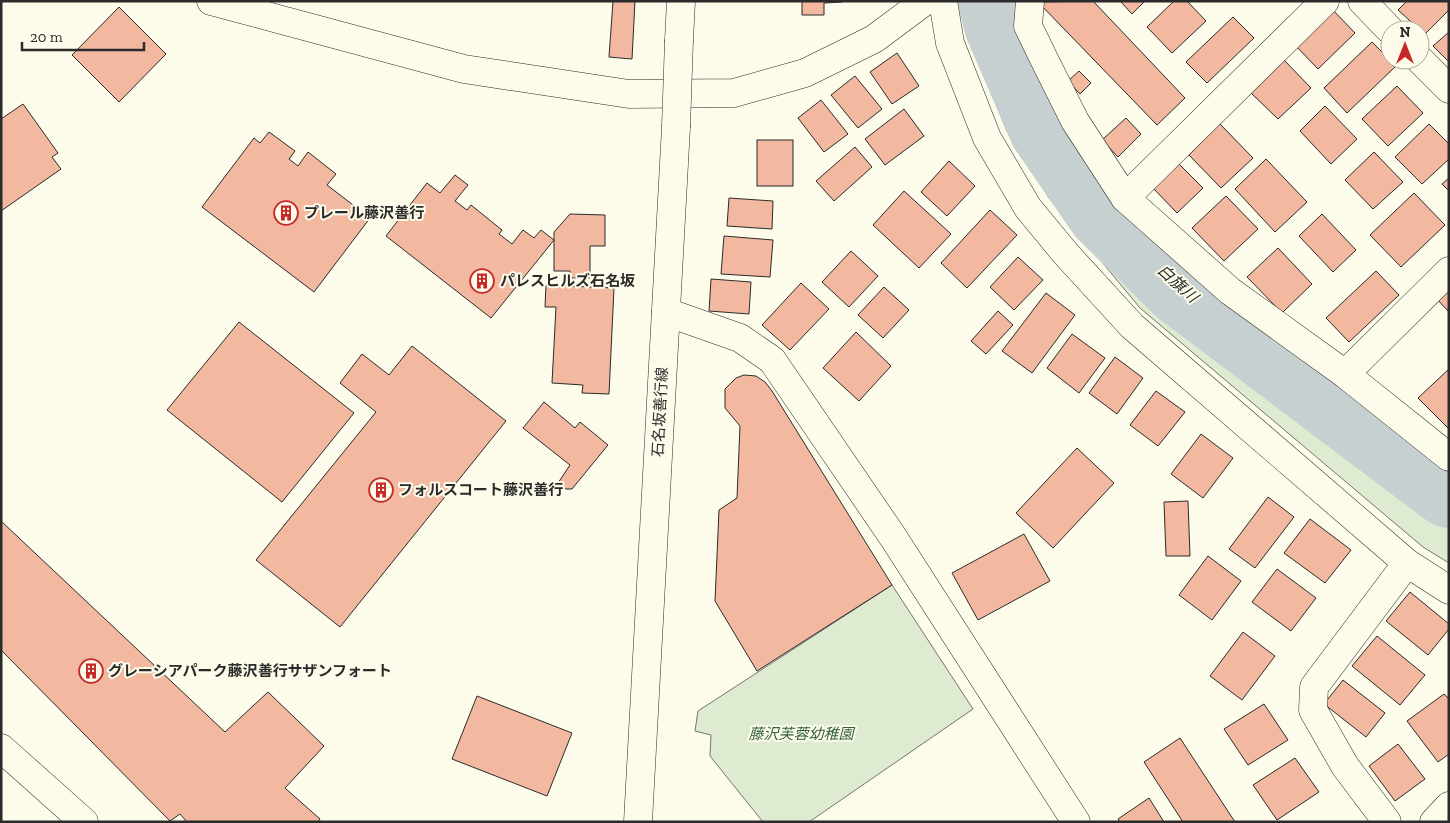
<svg xmlns="http://www.w3.org/2000/svg" width="1450" height="823" viewBox="0 0 1450 823" font-family="'Zilla Slab','Noto Sans JP',serif">
	<style>
		.green { fill: #deebd1; stroke: #74746e }
		.lines { fill: none; stroke-linecap: round; stroke-linejoin: round }
		.river { stroke: #c7d0d0; stroke-width: 74 }
		.building { fill: #f2b8a0; stroke: #2b2b2b }
		.minor-casing { stroke: #2b2b2b; stroke-width: 29 }
		.minor { stroke: #fdfbea; stroke-width: 28 }
		.minor-bridge-casing { stroke: #2b2b2b; stroke-width: 29; stroke-linecap: butt }
		.minor-bridge { stroke: #fdfbea; stroke-width: 28 }
		.labels { text-anchor: middle; stroke-width: 4; stroke-linejoin: round; paint-order: stroke }
		.poi-label { font-size: 15px; font-weight: bold; fill: #2b2b2b; stroke: #fdfbea; text-anchor: start }
		.street-label { font-size: 15px; fill: #2b2b2b; stroke: #fdfbea }
		.park-label { font-size: 15px; font-style: italic; fill: #34623c; stroke: #fdfbea }
		.water-label { font-size: 16px; font-style: italic; fill: #2b2b2b; stroke: #fdfbea }
	</style>
	<rect width="100%" height="100%" fill="#fdfbea"/>
	<!-- green -->
	<g class="green">
		<polygon points="978,1 981,1 1002,62 1035,134 1093,223 1173,301 1449,515 1449,563 1423,547 1140,308 1049,198 1007,131 964,27 965,9"/>
		<polygon points="892,585 973,709 809,822 763,822 710,756 711,735 695,731 698,711"/>
	</g>
	<g class="lines">
		<!-- river -->
		<polyline class="river" points="995,1 1001,25 1046,129 1104,213 1181,289 1449,491"/>
	</g>
	<!-- building -->
	<g class="building">
		<polygon points="613,1 635,1 632,59 609,57"/>
		<polygon points="802,1 842,1 842,2 824,3 824,15 802,15"/>
		<polygon points="1093,1 1185,98 1157,125 1038,2"/>
		<polygon points="1120,1 1145,1 1132,14"/>
		<polygon points="1174,1 1187,1 1206,21 1172,53 1147,27"/>
		<polygon points="1407,1 1449,1 1449,10 1423,36 1420,30 1398,10"/>
		<polygon points="119,7 166,54 119,102 72,55"/>
		<polygon points="1331,8 1355,33 1318,69 1294,44"/>
		<polygon points="1233,17 1254,38 1207,83 1186,62"/>
		<polygon points="1449,32 1449,62 1433,46"/>
		<polygon points="1372,42 1396,66 1347,113 1324,88"/>
		<polygon points="897,53 919,86 892,104 870,72"/>
		<polygon points="1284,60 1311,88 1278,119 1250,92"/>
		<polygon points="1079,71 1091,83 1080,94 1068,81"/>
		<polygon points="855,76 882,109 858,128 831,95"/>
		<polygon points="1397,86 1423,113 1388,146 1362,119"/>
		<polygon points="821,100 848,134 824,152 798,118"/>
		<polygon points="23,104 58,153 52,157 61,169 1,211 1,119"/>
		<polygon points="1325,106 1357,139 1331,164 1300,131"/>
		<polygon points="904,109 924,136 885,165 865,139"/>
		<polygon points="1126,118 1141,134 1118,157 1102,140"/>
		<polygon points="1220,124 1253,158 1221,188 1189,155"/>
		<polygon points="1429,124 1449,144 1449,159 1422,184 1395,157"/>
		<polygon points="269,132 295,151 289,159 298,166 308,152 336,174 327,185 370,218 314,292 202,207 254,138 260,143"/>
		<rect x="757" y="140" width="36" height="46"/>
		<polygon points="855,147 872,167 834,201 816,181"/>
		<polygon points="1374,152 1403,182 1373,209 1345,180"/>
		<polygon points="1266,159 1307,202 1275,232 1235,189"/>
		<polygon points="949,161 975,186 947,216 921,192"/>
		<polygon points="1178,163 1203,188 1177,213 1152,187"/>
		<polygon points="455,175 468,185 455,201 467,210 471,205 502,230 499,234 512,244 523,230 534,238 541,230 554,240 491,318 386,236 427,183 440,193"/>
		<polygon points="1449,178 1449,191 1442,184"/>
		<polygon points="904,191 951,234 919,268 873,225"/>
		<polygon points="1414,193 1445,225 1401,267 1370,235"/>
		<polygon points="1226,196 1258,229 1224,261 1192,228"/>
		<polygon points="729,198 773,201 772,229 727,226"/>
		<polygon points="990,210 1017,235 967,288 941,263"/>
		<polygon points="570,214 605,215 605,246 590,246 590,278 570,278 570,271 554,271 554,232"/>
		<polygon points="1322,214 1356,250 1333,272 1299,236"/>
		<polygon points="724,236 773,240 770,277 721,274"/>
		<polygon points="1278,248 1312,284 1282,313 1247,277"/>
		<polygon points="851,251 878,276 849,307 822,282"/>
		<polygon points="1018,257 1043,280 1014,310 990,287"/>
		<polygon points="1376,271 1399,295 1349,342 1326,318"/>
		<polygon points="711,279 751,282 749,314 709,311"/>
		<polygon points="801,283 829,309 790,350 762,325"/>
		<polygon points="1449,284 1449,312 1435,297"/>
		<polygon points="546,285 614,288 609,394 582,393 583,385 552,383 556,307 545,307"/>
		<polygon points="884,287 909,310 883,338 858,315"/>
		<polygon points="1046,293 1075,315 1032,373 1002,351"/>
		<polygon points="998,311 1013,325 986,354 971,341"/>
		<polygon points="239,322 354,413 282,502 167,410"/>
		<polygon points="856,332 891,366 859,401 823,368"/>
		<polygon points="1072,334 1105,358 1079,393 1047,368"/>
		<polygon points="412,346 506,421 340,627 256,560 376,412 340,383 362,354 389,375"/>
		<polygon points="1115,357 1143,378 1117,414 1089,393"/>
		<polygon points="1449,369 1449,429 1418,398"/>
		<polygon points="744,375 756,376 765,382 772,391 892,585 757,671 715,601 719,510 737,498 740,426 725,408 725,389 736,378"/>
		<polygon points="1156,391 1185,412 1158,446 1130,425"/>
		<polygon points="544,402 575,428 580,422 608,445 572,489 566,489 558,483 570,465 523,428"/>
		<polygon points="1201,434 1233,458 1203,498 1171,474"/>
		<polygon points="1077,448 1114,483 1053,548 1016,513"/>
		<polygon points="1268,497 1294,517 1255,568 1229,549"/>
		<polygon points="1188,501 1190,556 1166,556 1164,502"/>
		<polygon points="1310,519 1351,550 1325,583 1284,553"/>
		<polygon points="1,521 225,732 268,692 324,746 285,788 320,819 318,822 187,822 180,814 170,821 1,650"/>
		<polygon points="1024,534 1050,581 978,620 952,573"/>
		<polygon points="1208,556 1241,581 1212,620 1179,595"/>
		<polygon points="1277,569 1316,598 1291,631 1252,602"/>
		<polygon points="1410,592 1449,624 1449,629 1428,655 1386,621"/>
		<polygon points="1243,632 1275,656 1242,700 1210,676"/>
		<polygon points="1377,636 1425,675 1400,705 1352,666"/>
		<polygon points="1343,680 1385,713 1366,737 1324,704"/>
		<polygon points="1444,694 1449,699 1449,754 1438,762 1407,721"/>
		<polygon points="477,696 572,733 547,796 452,759"/>
		<polygon points="1264,704 1288,740 1248,765 1224,729"/>
		<polygon points="1180,738 1235,822 1183,822 1144,762"/>
		<polygon points="1398,744 1425,779 1395,801 1369,766"/>
		<polygon points="1295,758 1319,792 1277,820 1253,785"/>
		<polygon points="1149,798 1164,822 1120,822 1118,819"/>
	</g>
	<g class="lines">
		<!-- minor casing -->
		<g class="minor-casing">
			<g id="minor">
				<polyline points="211,1 464,69 629,94 734,93 805,73 874,39 925,1"/>
				<polyline points="943,1 950,43 987,138 1028,208 1066,254 1132,326 1407,563 1449,590"/>
				<polyline points="1030,1 1028,26 1044,59 1075,121 1125,198 1230,291 1345,374 1449,457"/>
				<polyline points="1362,1 1390,30"/>
				<polyline points="679,40 681,1"/>
				<polyline points="1420,60 1449,89"/>
				<polyline points="1125,198 1325,1"/>
				<polyline points="666,312 740,338 772,360 893,537 1076,822"/>
				<polyline points="1345,374 1449,271"/>
				<polyline points="1,748 84,822"/>
				<polyline points="638,822 676,127"/>
				<polyline points="1387,822 1345,766 1313,710 1314,687 1407,563"/>
				<polyline points="1434,822 1449,806"/>
			</g>
		</g>
		<!-- minor -->
		<use href="#minor" class="minor"/>
		<!-- minor-bridge casing -->
		<g class="minor-bridge-casing">
			<polyline id="minor-bridge" points="676,127 679,40"/>
		</g>
		<!-- minor-bridge -->
		<use href="#minor-bridge" class="minor-bridge"/>
	</g>
	<!-- icons -->
	<defs>
		<g id="building-ring" transform="scale(1.25)"><circle r="9.5" fill="#fdfbea" stroke="#c62828" stroke-width="1.5"/><path d="M-4-6H4V6H1V3H-1V6H-4ZM-2.5-4.3h1.7v1.8h-1.7ZM.8-4.3h1.7v1.8H.8ZM-2.5-1h1.7V.8h-1.7ZM.8-1h1.7V.8H.8Z" fill="#c62828"/></g>
	</defs>
	<g fill-rule="evenodd">
		<use href="#building-ring" x="286" y="213"/>
		<use href="#building-ring" x="482" y="281"/>
		<use href="#building-ring" x="381" y="490"/>
		<use href="#building-ring" x="91" y="671"/>
	</g>
	<g class="labels">
		<!-- poi labels -->
		<g class="poi-label">
			<text x="304" y="218">プレール藤沢善行</text>
			<text x="500" y="286">パレスヒルズ石名坂</text>
			<text x="398" y="495">フォルスコート藤沢善行</text>
			<text x="108" y="676">グレーシアパーク藤沢善行サザンフォート</text>
		</g>
		<!-- street labels -->
		<g class="street-label">
			<text transform="translate(660 412) rotate(-87)" y="5">石名坂善行線</text>
		</g>
		<!-- park labels -->
		<g class="park-label">
			<text x="801" y="739">藤沢芙蓉幼稚園</text>
		</g>
		<!-- water labels -->
		<g class="water-label">
			<text transform="translate(1178 283) rotate(42)" y="6">白旗川</text>
		</g>
	</g>
	<!-- border -->
	<rect width="1450" height="823" fill="none" stroke="#2b2b2b" stroke-width="5"/>
	<!-- north arrow -->
	<g transform="translate(1405 45)"><circle r="24" fill="#fdfbea" stroke="#a9a89e"/>
	<path d="M0-4L9 19L0 12L-9 19Z" fill="#c62828"/>
	<text y="-8" font-size="14" font-weight="bold" text-anchor="middle" fill="#2b2b2b">N</text>
	</g>
	<!-- scale -->
	<path d="M22 42v8h122v-8" fill="none" stroke="#2b2b2b" stroke-width="2.5"/>
	<text x="30" y="42" font-size="15" fill="#2b2b2b" stroke="#fdfbea" stroke-width="4" paint-order="stroke">20 m</text>
</svg>
